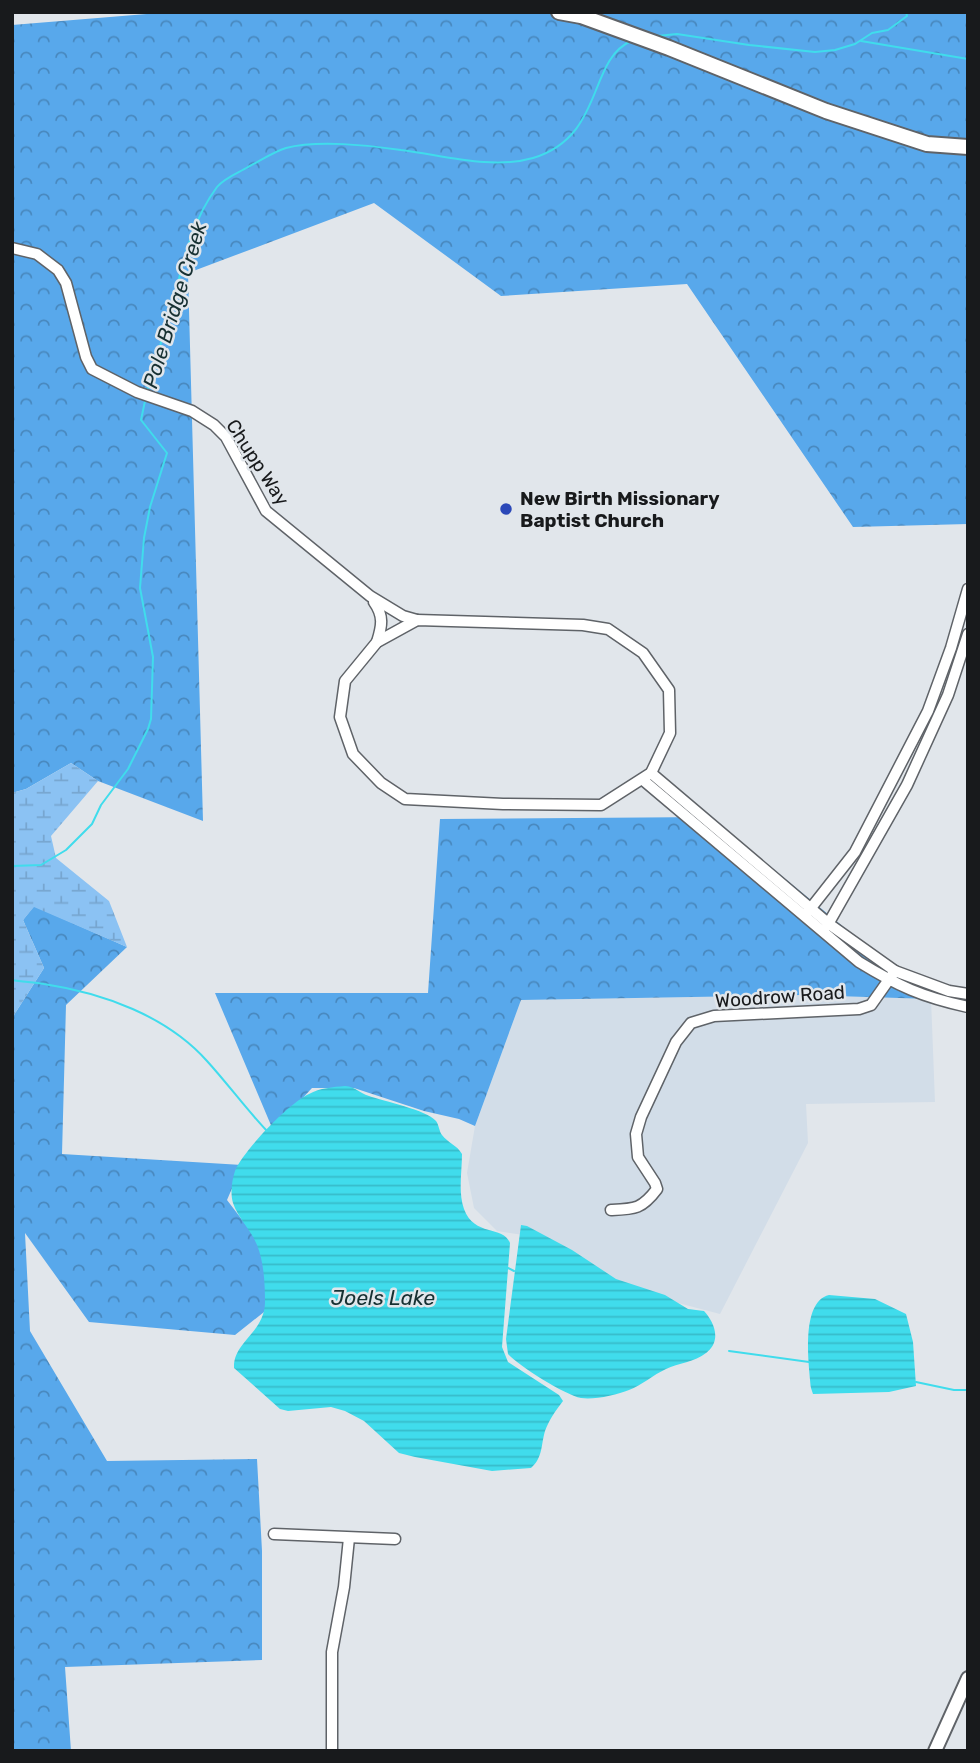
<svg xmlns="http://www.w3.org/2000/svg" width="980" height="1763" viewBox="0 0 980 1763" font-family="Rubik,sans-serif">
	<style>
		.built { fill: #d2dde8 }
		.forest { fill: url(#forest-crowns) }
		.wetland { fill: url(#wetland-marsh) }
		.water { fill: url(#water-rules) }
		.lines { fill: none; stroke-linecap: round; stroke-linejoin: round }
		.stream { stroke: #40dcec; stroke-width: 2 }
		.minor-casing { stroke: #5f6368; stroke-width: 13 }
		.major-casing { stroke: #5f6368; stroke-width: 16 }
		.highway-casing { stroke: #5f6368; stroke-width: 18 }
		.minor { stroke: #fff; stroke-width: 10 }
		.major { stroke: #fff; stroke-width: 12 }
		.highway { stroke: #fff; stroke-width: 14 }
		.poi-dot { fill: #2b48b8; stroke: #e1e6eb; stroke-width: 2.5 }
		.labels { text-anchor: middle; stroke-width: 5; stroke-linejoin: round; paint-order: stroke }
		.street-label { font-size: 19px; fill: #181a1c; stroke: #e1e6eb }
		.poi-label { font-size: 19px; font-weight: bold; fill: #181a1c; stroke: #e1e6eb; text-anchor: start }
		.water-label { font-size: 21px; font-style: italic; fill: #173032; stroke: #e1e6eb }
	</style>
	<defs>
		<pattern id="forest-crowns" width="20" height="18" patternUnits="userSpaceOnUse" patternTransform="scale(1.75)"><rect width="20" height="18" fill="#58a8eb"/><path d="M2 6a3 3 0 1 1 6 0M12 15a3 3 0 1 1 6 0" fill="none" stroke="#4888be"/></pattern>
		<pattern id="wetland-marsh" width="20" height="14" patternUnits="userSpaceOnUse" patternTransform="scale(1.75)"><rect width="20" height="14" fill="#8bc2f3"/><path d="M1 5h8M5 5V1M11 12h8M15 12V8" fill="none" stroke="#77a6d0"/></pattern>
		<pattern id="water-rules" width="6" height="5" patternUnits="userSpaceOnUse" patternTransform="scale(1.75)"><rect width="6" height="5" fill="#40dcec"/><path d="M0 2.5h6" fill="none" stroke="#37bcca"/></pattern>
	</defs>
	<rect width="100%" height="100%" fill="#e1e6eb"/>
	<!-- built -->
	<polygon class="built" points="802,995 931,999 935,1102 806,1104 808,1143 720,1314 621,1288 524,1235 497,1231 474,1208 467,1173 475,1126 521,1000"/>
	<!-- forest -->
	<g class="forest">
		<polygon points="171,12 968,13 968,524 853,527 687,284 501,296 374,203 188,273 203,821 98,781 71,763 26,789 12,793 12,25"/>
		<polygon points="710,817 931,999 802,995 521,1000 475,1126 459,1119 424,1111 354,1088 312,1088 273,1130 215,993 428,993 440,819"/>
		<polygon points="34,906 127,947 66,1005 62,1154 242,1165 227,1200 262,1246 269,1308 235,1335 89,1322 25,1233 30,1331 107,1461 257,1459 262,1551 262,1660 65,1667 71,1751 12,1751 12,1018 44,968 23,920"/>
	</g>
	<!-- wetland -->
	<polygon class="wetland" points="71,763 98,781 51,836 56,858 109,901 127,947 34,907 23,920 44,968 12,1018 12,793 26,789"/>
	<!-- water -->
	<g class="water">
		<path d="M345,1086c11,1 14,7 24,10 14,5 58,14 67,25 3,4 3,10 6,14 6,8 15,10 20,19 0,18 -4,38 2,55 10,28 39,16 46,34l-8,104 6,15 51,33 4,6c-7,9 -14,19 -18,30 -4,13 -2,27 -14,37l-39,3 -77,-14 -16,-4 -35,-32 -19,-10 -14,-4 -43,4 -8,-2 -46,-41c-1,-26 30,-35 31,-65 0,-19 -1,-41 -8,-58 -6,-15 -19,-27 -24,-42 -3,-10 -1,-23 2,-32 8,-20 54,-68 74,-77 11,-6 24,-7 36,-8z"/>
		<path d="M521,1225l6,1 45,24 44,29 49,16 23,14 16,2c8,9 15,22 9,34 -1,2 -5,7 -7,8 -11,9 -28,10 -40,16 -13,6 -24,16 -37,21 -12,5 -35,10 -48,8 -16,-3 -62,-32 -73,-44l-2,-15z"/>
		<path d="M829,1295l46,4 31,15 7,28 3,44 -27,6 -76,2 -2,-6c-2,-23 -11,-86 18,-93z"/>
	</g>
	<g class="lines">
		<!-- stream -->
		<g class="stream">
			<polyline points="657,36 677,34 749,45 815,52 835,50 855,44 872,33 888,30 907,16 906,12"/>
			<polyline points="861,41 968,59"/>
			<path d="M147,392c5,-28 17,-54 24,-82 11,-42 19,-87 46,-123 7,-9 21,-14 31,-20 12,-6 25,-15 38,-19 30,-8 84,-3 115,2 41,5 91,20 132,8 72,-22 54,-97 98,-117"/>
			<polyline points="12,866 41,865 66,850 92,824 101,805 128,769 148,729 151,719 153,657 140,588 144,538 150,507 167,453 141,420 145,401"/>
			<path d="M12,980c11,2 22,2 32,4 59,9 123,32 163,77 21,23 39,48 60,70"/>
			<polyline points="508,1268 514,1271"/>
			<polyline points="729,1351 809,1362"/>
			<polyline points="916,1382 954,1390 968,1390"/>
		</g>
		<!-- minor casing -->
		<g class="minor-casing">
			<g id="minor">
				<polyline points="12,248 37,254 58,270 66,283 86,357 92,369 137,392 192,411 214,425 226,437 266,511 370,596 403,616 417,620"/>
				<path d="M374,602c10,14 8,24 3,40"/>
				<polygon points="417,620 583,625 608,629 643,653 669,690 670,733 651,773 601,805 503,804 405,799 381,783 353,754 340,717 345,681 377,642"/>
				<polyline points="651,773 829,924 895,971 949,991 968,994"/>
				<path d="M643,780l216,182c39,24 63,35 109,45"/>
				<polyline points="807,913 855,852 928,711 951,648 968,589"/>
				<polyline points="827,926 907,785 948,695 968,634"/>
				<path d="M611,1210c24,-1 31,-1 46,-21l-2,-6 -17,-26 -2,-23 5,-17 35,-75 15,-19 23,-7 145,-7 12,-4 24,-34"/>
				<polyline points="274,1534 395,1539"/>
				<polyline points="332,1751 332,1652 344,1587 349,1538"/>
			</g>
		</g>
		<!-- major casing -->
		<g class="major-casing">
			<polyline id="major" points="935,1751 968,1678"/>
		</g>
		<!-- highway casing -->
		<g class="highway-casing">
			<polyline id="highway" points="559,12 581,16 669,48 826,111 927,144 968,147"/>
		</g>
		<!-- minor -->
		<use href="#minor" class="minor"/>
		<!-- major -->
		<use href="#major" class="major"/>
		<!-- highway -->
		<use href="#highway" class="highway"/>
	</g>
	<!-- markers -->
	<circle class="poi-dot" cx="506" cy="509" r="7"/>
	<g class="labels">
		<!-- street labels -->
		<g class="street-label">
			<text transform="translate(258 462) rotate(57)" y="7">Chupp Way</text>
			<text transform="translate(780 996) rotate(-4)" y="7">Woodrow Road</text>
		</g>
		<!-- poi labels -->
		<g class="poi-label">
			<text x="520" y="505">New Birth Missionary<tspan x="520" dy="22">Baptist Church</tspan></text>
		</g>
		<!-- water labels -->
		<g class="water-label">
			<text transform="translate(175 305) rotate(-73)" y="7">Pole Bridge Creek</text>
			<text x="383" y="1305">Joels Lake</text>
		</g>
	</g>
	<!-- border -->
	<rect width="980" height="1763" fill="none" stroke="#181a1c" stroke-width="28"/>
</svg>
